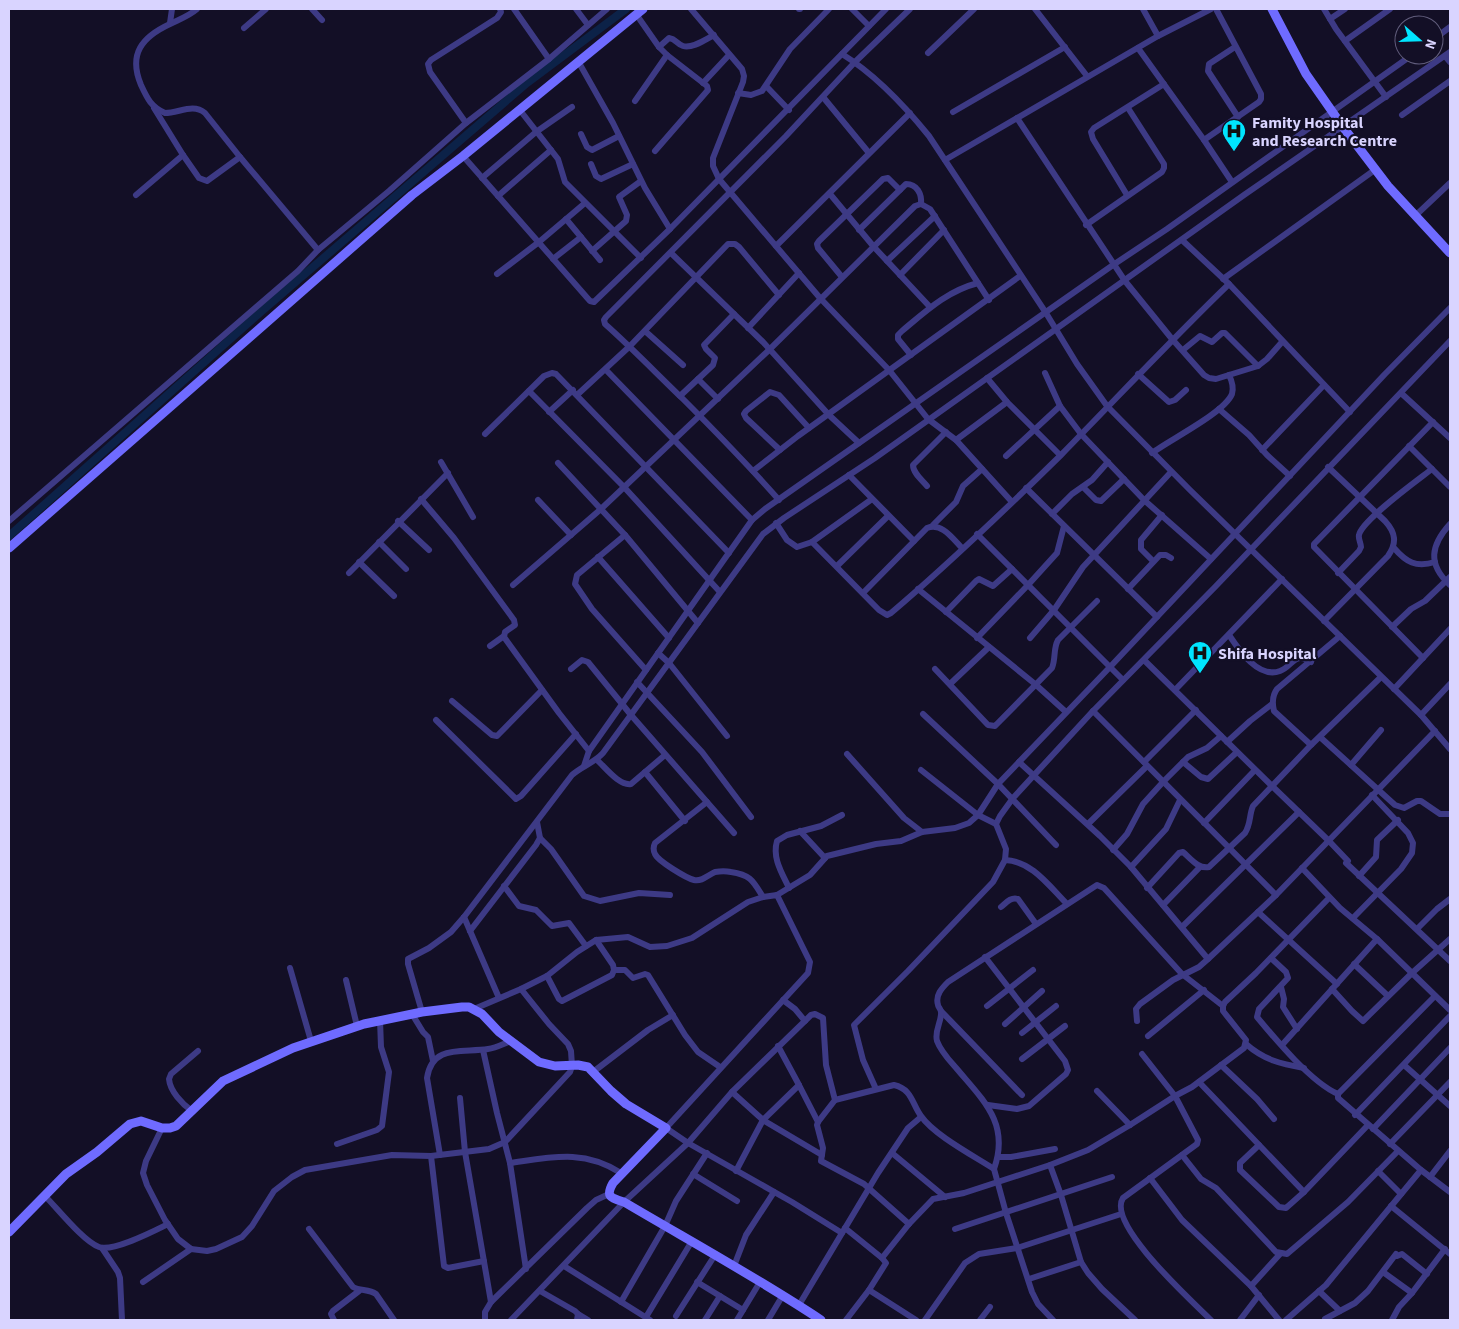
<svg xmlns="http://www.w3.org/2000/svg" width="1459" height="1329" viewBox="0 0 1459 1329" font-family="'Source Sans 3',sans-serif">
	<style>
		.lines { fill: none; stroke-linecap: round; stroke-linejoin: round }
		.canal { stroke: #0c2248; stroke-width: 8 }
		.street { stroke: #3d3a85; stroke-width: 6 }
		.secondary { stroke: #6f6bff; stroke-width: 9 }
		.labels { text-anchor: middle; stroke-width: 4.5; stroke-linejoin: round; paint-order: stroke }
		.poi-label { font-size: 16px; font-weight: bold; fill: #d9d4ff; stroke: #130f26; text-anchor: start }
	</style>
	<rect width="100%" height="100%" fill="#130f26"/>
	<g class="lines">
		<!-- canal -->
		<polyline class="canal" points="9,536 263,310 527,83 626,9"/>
		<!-- street -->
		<g class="street">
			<path d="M197,9c-8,7 -17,10 -27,15 -28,13 -42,30 -29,61 6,13 10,22 24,28 14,0 28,-10 40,0l35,44 78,93"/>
			<polyline points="312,9 322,20"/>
			<polyline points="514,9 549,59"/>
			<polyline points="576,9 588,25"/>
			<polyline points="691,9 742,69 744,76 743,82 713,158 713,166 719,179 820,298 889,370 928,419 956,440 1012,502"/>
			<polyline points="799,9 800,9"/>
			<polyline points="852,9 869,26"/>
			<polyline points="1035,9 1087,76"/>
			<polyline points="1143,9 1158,36"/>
			<polyline points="1324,9 1336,29 1386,97"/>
			<polyline points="636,14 659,47 667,55 707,86 708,90 655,151"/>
			<polyline points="1330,19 1345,9"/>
			<polyline points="170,23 172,9"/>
			<polyline points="244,28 266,9"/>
			<polyline points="1434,39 1450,27"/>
			<polyline points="1345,41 1390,9"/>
			<path d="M659,47l10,-9c7,1 8,6 14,8 9,3 23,-7 31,-11"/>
			<polyline points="1235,47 1209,64 1208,71 1238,117"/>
			<polyline points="1138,48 1204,140 1232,182"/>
			<polyline points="928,53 974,9"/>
			<path d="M842,54c34,21 62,51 87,82l117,177 31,51 30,42 83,84 231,225 29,34"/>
			<polyline points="1445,56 1450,62"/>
			<polyline points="578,61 613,123 645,188 670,229"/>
			<polyline points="703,83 729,55"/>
			<polyline points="767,87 789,110"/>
			<polyline points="738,93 751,95 762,91 790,49 829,9"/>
			<polyline points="823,97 869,153"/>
			<polyline points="635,101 667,55"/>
			<polyline points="154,108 183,155 199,178 207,181 240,157"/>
			<polyline points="519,109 558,159 565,182 641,258"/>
			<polyline points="953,112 1065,47"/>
			<polyline points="1402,115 1450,81"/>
			<polyline points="1017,118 1125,281 1172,339 1204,375 1209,378 1216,379 1258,366 1267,359 1282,342"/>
			<polyline points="466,123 430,72 428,64 431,60 497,18 501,12 500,9"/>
			<polyline points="581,134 587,147 592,150 619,136"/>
			<polyline points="1204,140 1259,102 1261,99 1261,94 1216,9"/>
			<polyline points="463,156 590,301 594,302 670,229 886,9"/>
			<polyline points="945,160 1158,36 1211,9"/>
			<polyline points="591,164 596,176 601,179 633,164"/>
			<polyline points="482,178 536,132 572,107"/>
			<polyline points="830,194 874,247 930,307"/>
			<polyline points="136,195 183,155"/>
			<polyline points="1127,195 1093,139 1091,132 1094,128 1164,84"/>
			<polyline points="498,196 551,150"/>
			<polyline points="1415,216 1450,183"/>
			<polyline points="566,219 600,260"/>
			<polyline points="1086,225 1162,172 1164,168 1164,164 1128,108"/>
			<path d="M859,230l47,-46c11,0 16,10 15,20"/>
			<polyline points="1182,240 1229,284 1350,412"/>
			<polyline points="776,246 910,113"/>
			<polyline points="592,251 626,221 627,215 619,197 641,181"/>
			<polyline points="671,253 763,342 829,415 859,443"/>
			<polyline points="553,259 581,237"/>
			<polyline points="887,261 935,216"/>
			<polyline points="497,274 539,242 585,203"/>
			<polyline points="900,275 944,230"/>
			<polyline points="842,277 818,248 817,244 819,241 883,179 888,178 900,190"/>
			<polyline points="1223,279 1376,169"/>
			<polyline points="748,328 799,273"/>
			<polyline points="645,331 683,365"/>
			<polyline points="1183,350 1200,336 1212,342 1222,333 1225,333 1258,366"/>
			<path d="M911,355l-13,-16v-4l4,-4c24,-20 45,-40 76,-48"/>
			<polyline points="606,370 752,520"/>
			<polyline points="1045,373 1060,406 1081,434 1144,500 1211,559"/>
			<polyline points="1138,374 1169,402 1175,400 1186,390"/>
			<polyline points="987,378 1007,402 1060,455"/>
			<polyline points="698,379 718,399"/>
			<polyline points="529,391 624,487 720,592"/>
			<polyline points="1401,393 1450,438"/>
			<polyline points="577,395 630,346 728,244 735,244 739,247 779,295"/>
			<polyline points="680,396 713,365 715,358 706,349 704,345 734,314"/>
			<polyline points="1219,409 1249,435 1267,455 1290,476"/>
			<polyline points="549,412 573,390"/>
			<polyline points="485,434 544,376 552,373 556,374 729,553"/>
			<polyline points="956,440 1007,402"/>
			<polyline points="1409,446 1450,487"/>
			<polyline points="780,450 746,418 744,414 746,411 770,392 779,395 809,428"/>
			<polyline points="1262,450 1324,385"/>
			<path d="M1152,453c19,-14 72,-40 80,-59 2,-7 0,-13 -3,-19"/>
			<polyline points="1006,456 1060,406"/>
			<polyline points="441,462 473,517"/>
			<polyline points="558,463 625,535 698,623"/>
			<polyline points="753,471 798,436 1020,276"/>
			<polyline points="849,475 914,541"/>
			<path d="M927,486c-5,-6 -14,-13 -14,-21l33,-33"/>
			<polyline points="1083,487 1096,500 1101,501 1124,479"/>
			<polyline points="1026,488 1157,617"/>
			<polyline points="421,499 454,538 514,620 515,625 505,632 504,637 559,713 589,751"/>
			<polyline points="538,500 571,535"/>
			<path d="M779,500c-31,-35 -63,-68 -96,-101 -26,-25 -51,-51 -78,-75l-1,-4 2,-3 180,-181 69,-74 55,-53"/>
			<polyline points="1052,514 1072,494 1092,480 1108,462"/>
			<polyline points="9,521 298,271 318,250 389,191 466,123 549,59 607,9"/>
			<polyline points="398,521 429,550"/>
			<path d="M776,523l11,17 10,7 15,-5 67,68 8,5 4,-2c59,-50 115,-104 170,-158 56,-57 110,-115 168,-171"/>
			<path d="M1450,524c-19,21 -23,40 0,61"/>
			<polyline points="933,525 956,502 963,486 982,469"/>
			<polyline points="977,534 1123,680"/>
			<polyline points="625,535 577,575 575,584 592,609 646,670"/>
			<polyline points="379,542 406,569"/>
			<polyline points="812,542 872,499"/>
			<path d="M1394,548c12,14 22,20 41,14"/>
			<polyline points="598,557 669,638"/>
			<polyline points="1153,561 1141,549 1141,540 1162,515"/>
			<polyline points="359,562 394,596"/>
			<polyline points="837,566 888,516"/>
			<polyline points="349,573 448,473"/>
			<path d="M1338,573l21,-22 2,-4c0,-4 -3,-8 -2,-12 3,-15 59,-55 73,-66"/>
			<polyline points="513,585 601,509 769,350 915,206 921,204 930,209 989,300"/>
			<polyline points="918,589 1035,684 1066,712"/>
			<polyline points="1128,589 1160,555 1166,555 1171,558"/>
			<path d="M863,593l64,-65c15,-6 26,11 35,20"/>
			<polyline points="946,612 976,581 979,579 993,586 1012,569"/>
			<path d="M1324,621l64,-65c9,-13 8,-23 -3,-35l-57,-54"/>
			<polyline points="1392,627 1411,609 1425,601 1450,577"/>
			<path d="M1229,635c10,15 29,44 51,36 13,-5 14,-20 31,-9"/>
			<polyline points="977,638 1028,585 1057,553 1064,526"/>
			<polyline points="1030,638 1054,610 1083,567 1171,472"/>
			<polyline points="490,646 504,636"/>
			<polyline points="658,653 669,663 727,736"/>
			<polyline points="1423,658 1314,547 1314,544 1433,422"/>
			<polyline points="1144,660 1272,786 1329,841 1348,861"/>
			<polyline points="571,669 582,660 588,662 631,715 734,833"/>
			<path d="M935,669l53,56 7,1 57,-58c4,-10 1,-19 6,-28l39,-39"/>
			<polyline points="637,682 702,752 751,817"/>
			<polyline points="950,684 989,647"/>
			<polyline points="1394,689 1450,629"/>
			<polyline points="1175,690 1282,579"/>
			<polyline points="452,701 492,735 497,736 542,690"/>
			<polyline points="1093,711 1276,895"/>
			<polyline points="923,714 998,784 1056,845"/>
			<polyline points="1421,715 1450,684"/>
			<polyline points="436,720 516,799 521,796 576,734"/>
			<polyline points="1320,737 1395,805 1404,808 1417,801 1421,801 1440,814 1450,814"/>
			<polyline points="1227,742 1250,721 1272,704"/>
			<path d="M1311,745l-37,-34c-2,-8 -2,-15 3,-22l63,-53"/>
			<polyline points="847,754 904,818 922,832"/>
			<path d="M597,760c8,7 22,26 34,24l34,-29"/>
			<polyline points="1019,762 1100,836 1131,867 1208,959"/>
			<polyline points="1144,762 1196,710"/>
			<polyline points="1183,762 1201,777 1208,779 1237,752"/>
			<polyline points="1351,765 1381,730"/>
			<polyline points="584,766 589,751 752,520 765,509 1113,265 1167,229 1412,55"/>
			<polyline points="921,770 978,815 996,824"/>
			<polyline points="645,772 685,821"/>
			<path d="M707,802l-52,41c-2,4 -2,7 0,11 3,7 31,24 39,26 8,2 14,-5 21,-8 6,-1 11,-1 16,0 20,3 22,9 32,25"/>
			<polyline points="1204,823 1255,770"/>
			<polyline points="1088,824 1147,766"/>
			<polyline points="800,831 825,858"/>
			<polyline points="540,838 551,849 584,896 600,901 639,893 670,895"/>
			<polyline points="1113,850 1127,834 1143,804 1163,782 1188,757 1207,748 1221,736"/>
			<path d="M1005,860c27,1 44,26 62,44"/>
			<polyline points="1346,863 1450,961"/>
			<polyline points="1131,867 1166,829 1180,800"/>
			<polyline points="1302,868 1340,908 1377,939 1450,1010"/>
			<polyline points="1359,876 1376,857 1377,840 1398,820"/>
			<polyline points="504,886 519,906 536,910 552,926 569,923 586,946"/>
			<path d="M789,888c-7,-15 -17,-30 -12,-47l10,-6 34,-9 21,-11"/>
			<path d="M1147,888l32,-35 4,-1c8,7 15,17 26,15l36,-34c6,-9 4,-18 8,-27l58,-61 70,-68"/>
			<polyline points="777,895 810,875 827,856 876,844 901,841 922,832 955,828 969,823 978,815 998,784 1110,667 1385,374 1450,308"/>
			<polyline points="1163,905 1200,867"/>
			<path d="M1001,907c5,-4 9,-10 17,-8l18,25"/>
			<polyline points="1258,912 1337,984"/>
			<polyline points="464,917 499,998"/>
			<polyline points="1353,918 1401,869 1412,853 1413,843 1408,833 1372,795"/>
			<polyline points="1182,927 1299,812"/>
			<polyline points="1417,929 1437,909 1450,899"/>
			<polyline points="470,931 536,845 540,838 537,822"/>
			<polyline points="985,957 1065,1061 1068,1070 1066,1074 1029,1106 1017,1109 988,1105"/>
			<path d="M1271,958l15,14 2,6 -29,31 -2,8c19,23 55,66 81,77"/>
			<polyline points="1354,964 1388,996"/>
			<polyline points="290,968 311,1041"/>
			<polyline points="614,970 625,970 633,978 645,974 648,975 685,1035 698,1052 720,1067"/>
			<polyline points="547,976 559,999 562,1001 612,975 614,970 613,965 596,940"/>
			<polyline points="346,980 357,1026"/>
			<polyline points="1281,987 1284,999 1283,1007 1297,1029"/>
			<polyline points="1332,989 1352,1011 1363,1021 1412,973 1450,939"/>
			<polyline points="1435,996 1338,1094 1338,1098 1421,1170 1450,1192"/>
			<polyline points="783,1000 795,1009 805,1021"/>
			<polyline points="987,1006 1033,970"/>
			<polyline points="474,1009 521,989 547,976 577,952 596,940 628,937 650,947 667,946 692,938 748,902 763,897 777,895 810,962 808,973 666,1128 688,1143 792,1202 842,1233"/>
			<polyline points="941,1011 1022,1095"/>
			<path d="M422,1012l-14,-48v-5l21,-11 22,-16 13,-15 108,-142c10,-9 22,-12 31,-22l160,-219 21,-16 91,-60 369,-263 206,-143"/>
			<polyline points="412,1014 423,1032 428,1037 433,1061"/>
			<polyline points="1137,1021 1136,1009 1140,1004 1173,980 1199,967 1208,959 1276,895 1435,731"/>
			<polyline points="1005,1024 1042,991"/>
			<polyline points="1022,1033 1056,1006"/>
			<polyline points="1148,1036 1204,990"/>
			<path d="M1246,1044c18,16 35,20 58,24"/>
			<polyline points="1282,1045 1377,939"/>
			<polyline points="778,1046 799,1085"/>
			<polyline points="483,1050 497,1113 510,1163 526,1269"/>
			<path d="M1142,1054l33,42 23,44 -1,4 -74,54c-17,26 70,104 88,122"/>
			<polyline points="1022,1059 1065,1026"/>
			<polyline points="1221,1065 1257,1099 1274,1119"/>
			<polyline points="1404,1065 1450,1106"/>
			<polyline points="593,1072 648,1030 673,1015"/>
			<polyline points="1199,1082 1304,1192"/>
			<polyline points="876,1089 863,1060 854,1025 908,971 993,882 1005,860 1006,849 996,824 1000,816 1013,798 1093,711 1215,587 1450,341"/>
			<polyline points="1097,1091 1130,1125"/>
			<polyline points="732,1092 763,1120 822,1155"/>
			<polyline points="460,1098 465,1152 491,1302"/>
			<path d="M835,1100l59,-15c18,4 18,19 27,31 13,19 53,40 73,53l12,44 26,79 6,12 15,16"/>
			<path d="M192,1111c-10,-7 -22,-20 -23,-32l2,-5 27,-23"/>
			<polyline points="1355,1115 1450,1016"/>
			<polyline points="162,1128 146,1161 143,1173 147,1185 165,1220 178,1239 191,1249 207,1251 216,1249 242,1237 252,1226 274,1191 292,1177 305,1170 392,1155 431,1156 489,1149 505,1142 570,1072 572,1066 571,1051 568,1044 549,1024 521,989"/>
			<polyline points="1373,1129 1450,1048"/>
			<polyline points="337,1144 377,1130 382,1126 389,1072 381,1047 380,1020"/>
			<polyline points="1390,1144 1450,1082"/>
			<polyline points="1259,1145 1240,1163 1240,1170 1279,1207 1286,1208 1304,1192 1368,1125"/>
			<polyline points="892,1153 945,1197"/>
			<path d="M440,1155l-13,-77c5,-34 35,-25 61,-29 8,-1 15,-5 23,-8"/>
			<polyline points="1182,1155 1201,1179 1216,1188 1276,1252 1287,1254 1348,1202 1398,1151"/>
			<polyline points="431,1156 444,1266 448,1268 484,1261"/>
			<polyline points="999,1157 1011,1157 1055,1149"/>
			<path d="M510,1163c42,-6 74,-14 111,10"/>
			<polyline points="1050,1165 1061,1195 1081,1262 1088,1273 1102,1289 1135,1320"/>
			<path d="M994,1169c16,-45 -10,-68 -37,-100 -7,-8 -16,-17 -20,-28 -3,-10 5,-20 4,-29 0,-3 -3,-5 -3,-7 -3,-10 4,-17 10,-23l149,-97 7,3 78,86 41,32"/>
			<polyline points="736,1171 763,1120 799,1085 818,1122"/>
			<polyline points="1378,1171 1401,1194"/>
			<polyline points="693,1174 737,1201"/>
			<polyline points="1430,1177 1450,1151"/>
			<polyline points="1150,1178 1182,1220 1251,1286 1279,1320"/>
			<path d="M45,1196c12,12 39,46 54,51 14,5 55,-16 69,-23"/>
			<polyline points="1391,1206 1450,1254"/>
			<polyline points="845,1228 882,1258 886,1263 869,1290 846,1320"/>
			<path d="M309,1229l44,58c7,4 16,2 23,7l18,26"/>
			<polyline points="955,1229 1112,1177"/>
			<polyline points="102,1248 118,1272 120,1278 122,1320"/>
			<polyline points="882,1258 909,1224 933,1199 964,1193 1050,1165 1088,1150 1130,1125 1175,1096 1192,1087 1244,1048 1246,1040 1223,1011 1223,1006 1225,1002 1256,973 1329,898"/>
			<polyline points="564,1266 650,1320"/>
			<polyline points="734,1266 746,1235 774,1192"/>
			<polyline points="1383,1272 1412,1293"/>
			<polyline points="1029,1279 1081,1262"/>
			<polyline points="143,1282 191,1249"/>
			<polyline points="697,1282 720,1296 705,1320"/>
			<polyline points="1251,1286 1280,1254"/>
			<polyline points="869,1290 916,1320"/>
			<polyline points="540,1291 575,1311 578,1314 577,1320"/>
			<polyline points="1319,1291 1340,1311"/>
			<polyline points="720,1296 743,1310"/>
			<polyline points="621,1302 665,1226 676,1201 707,1153"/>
			<polyline points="799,1305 878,1173 908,1128 921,1117"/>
			<polyline points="578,1314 588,1320"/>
			<polyline points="676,1316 715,1255"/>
			<polyline points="646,1317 692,1241"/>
			<polyline points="1325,1319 1355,1303 1368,1291 1396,1254 1397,1256 1402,1254 1427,1274"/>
			<polyline points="334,1320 331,1314 333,1311 359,1291"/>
			<polyline points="485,1320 485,1312 491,1302 587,1208 596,1200 609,1194"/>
			<polyline points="511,1320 624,1202 688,1143 732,1092 811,1015 815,1014 823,1018 826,1065 835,1100 818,1122 817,1125 823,1148 821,1161 864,1184 909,1224"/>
			<polyline points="737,1320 760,1282"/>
			<polyline points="768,1320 783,1295"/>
			<polyline points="925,1320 965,1263 979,1254 1017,1248 1121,1214"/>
			<polyline points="980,1320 990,1307"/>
			<polyline points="1240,1320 1259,1295"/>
			<polyline points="1286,1320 1326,1285 1421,1170"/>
			<polyline points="1392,1320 1399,1307 1412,1293 1445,1249"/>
		</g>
		<!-- secondary -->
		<g class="secondary">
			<polyline points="1272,9 1306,74 1343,127 1388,186 1450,253"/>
			<polyline points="9,548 412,195 463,156 643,9"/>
			<path d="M9,1232l57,-58 31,-22 33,-28 11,-3 21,7h8l6,-2 47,-45 70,-33 71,-24 58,-12 40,-5h7l13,7 17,18 40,30 16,4 23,-1 10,2 23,24 15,13 40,24 -53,55c-8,14 -2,15 11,19 66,39 134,76 197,118"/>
		</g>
	</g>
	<!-- icons -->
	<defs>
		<g id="hospital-pin" transform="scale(1.25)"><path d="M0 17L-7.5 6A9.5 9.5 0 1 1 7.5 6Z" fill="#00e5ff" stroke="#130f26"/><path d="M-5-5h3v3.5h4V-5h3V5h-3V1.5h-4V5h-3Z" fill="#111"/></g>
	</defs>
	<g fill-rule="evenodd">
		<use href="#hospital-pin" x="1234" y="131"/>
		<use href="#hospital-pin" x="1200" y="653"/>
	</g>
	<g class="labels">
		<!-- poi labels -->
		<g class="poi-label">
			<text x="1252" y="128">Famity Hospital<tspan x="1252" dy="18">and Research Centre</tspan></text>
			<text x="1218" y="659">Shifa Hospital</text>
		</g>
	</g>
	<!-- border -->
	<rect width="1459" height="1329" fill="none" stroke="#d9d4ff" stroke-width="20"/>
	<!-- north arrow -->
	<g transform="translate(1419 40) rotate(110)"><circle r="24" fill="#130f26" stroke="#625e7d"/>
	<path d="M0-4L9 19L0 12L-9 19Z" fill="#00e5ff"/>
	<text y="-8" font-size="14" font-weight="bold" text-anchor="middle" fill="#d9d4ff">N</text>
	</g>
</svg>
